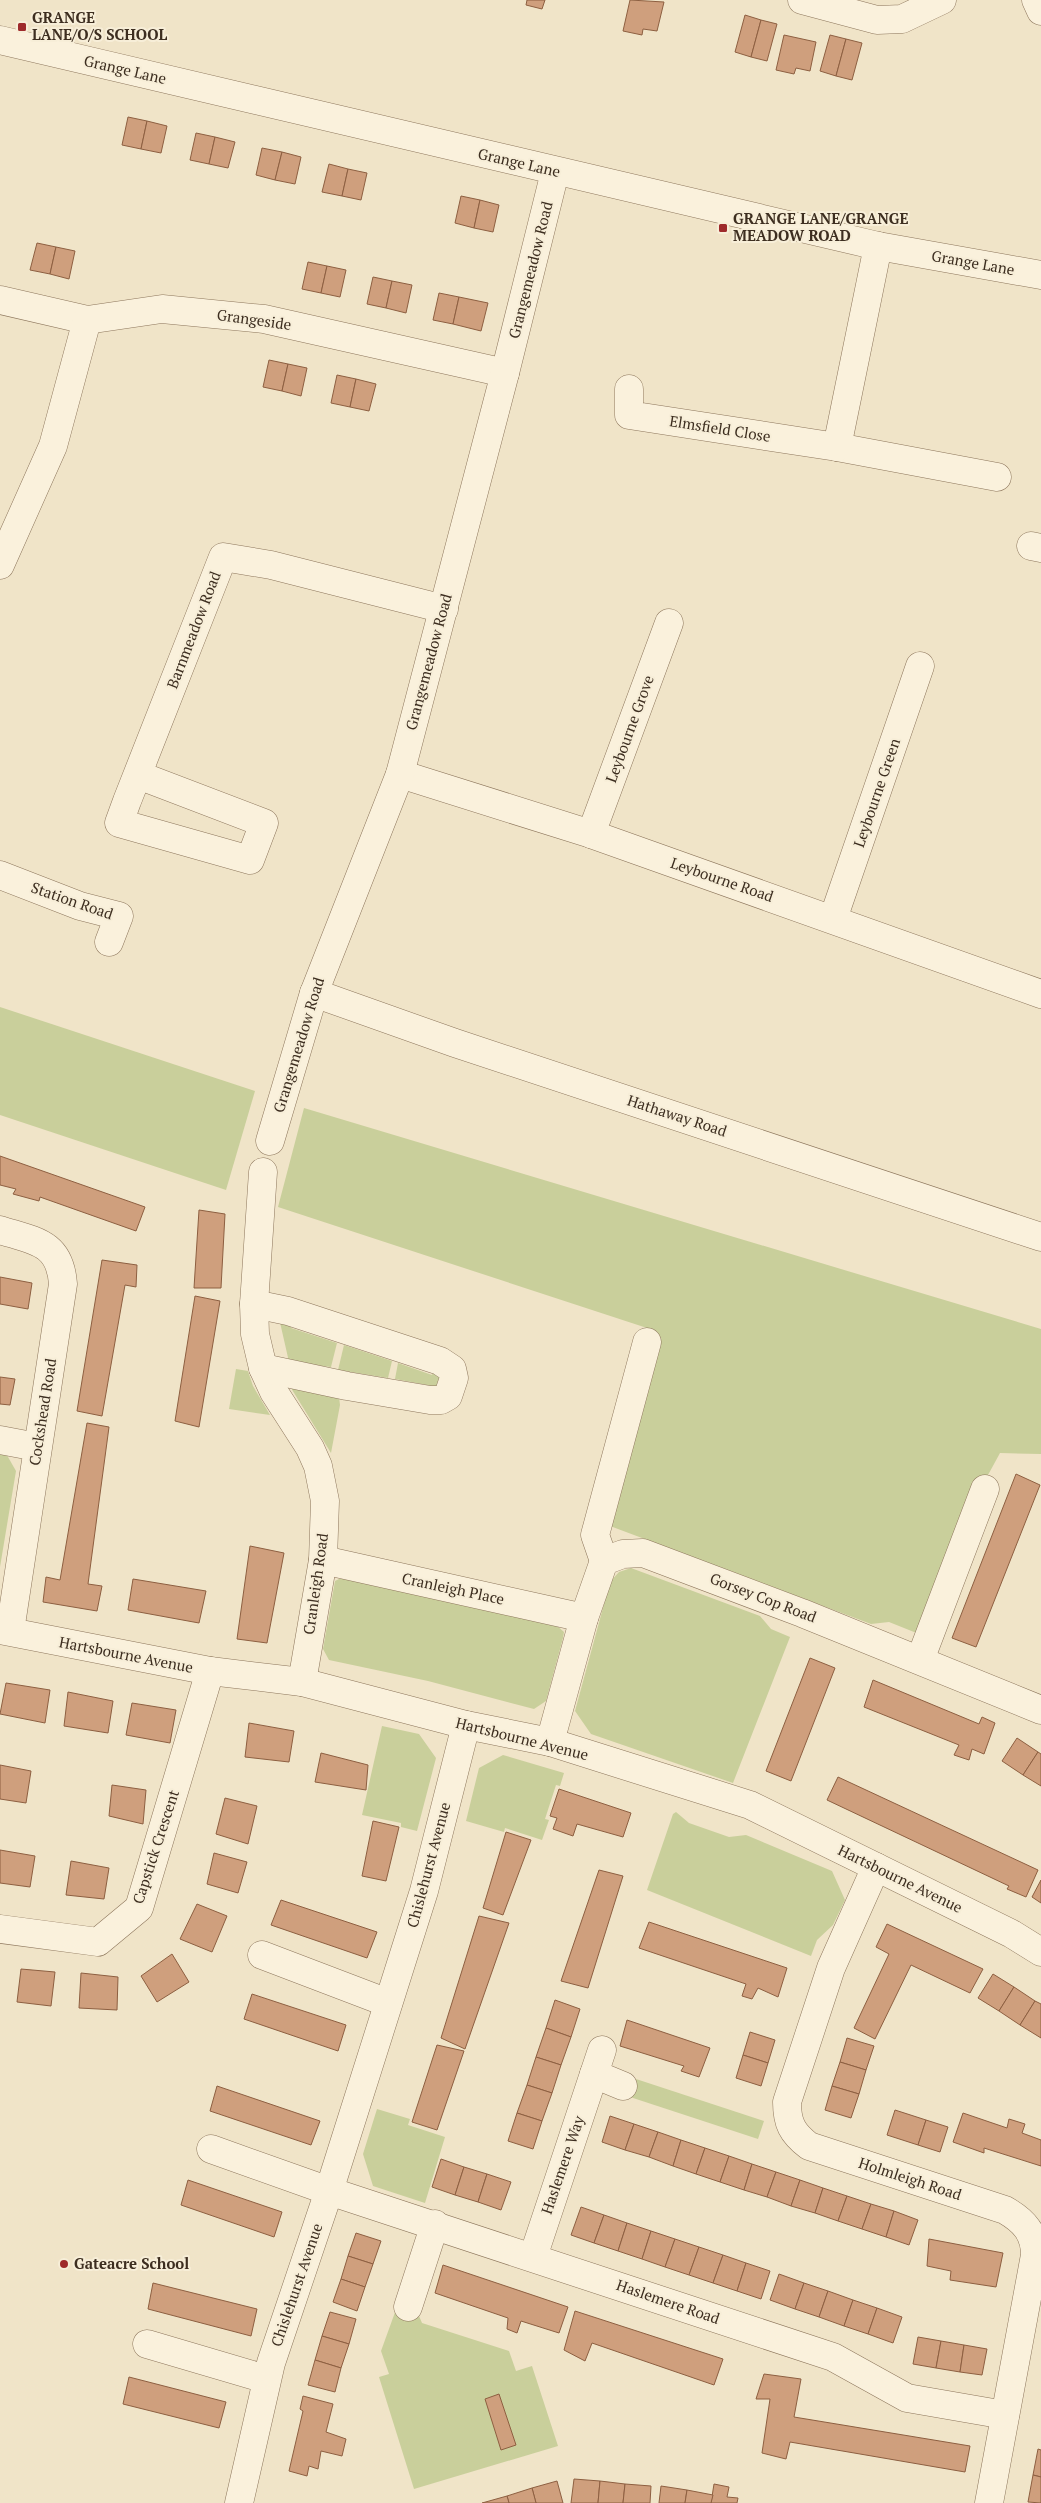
<svg xmlns="http://www.w3.org/2000/svg" width="1041" height="2503" viewBox="0 0 1041 2503" font-family="'PT Serif',serif">
	<style>
		.green { fill: #c9cf9b }
		.building { fill: #cf9f7d; stroke: #8d5f41 }
		.lines { fill: none; stroke-linecap: round; stroke-linejoin: round }
		.minor-casing { stroke: #8d765c; stroke-width: 29 }
		.minor { stroke: #faf1dc; stroke-width: 28 }
		.poi-dot { fill: #9e2a2b; stroke: #f7eed8; stroke-width: 2 }
		.labels { text-anchor: middle; stroke-width: 4; stroke-linejoin: round; paint-order: stroke }
		.poi-label { font-size: 15px; font-weight: bold; fill: #3d2e20; stroke: #f7eed8; text-anchor: start }
		.street-label { font-size: 15px; fill: #3d2e20; stroke: #f7eed8 }
	</style>
	<rect width="100%" height="100%" fill="#f0e4c8"/>
	<!-- green -->
	<g class="green">
		<polygon points="0,1007 255,1091 226,1190 0,1115"/>
		<polygon points="304,1108 1041,1329 1041,1454 1000,1453 982,1486 924,1636 889,1622 871,1624 602,1523 654,1340 647,1328 278,1207"/>
		<polygon points="279,1318 294,1319 291,1328 337,1343 331,1367 289,1362"/>
		<polygon points="344,1345 392,1361 388,1378 338,1370"/>
		<polygon points="398,1363 432,1375 435,1366 446,1381 427,1393 427,1385 395,1379"/>
		<polygon points="236,1369 248,1371 253,1386 270,1415 229,1409"/>
		<polygon points="291,1388 339,1397 340,1405 331,1453"/>
		<polygon points="0,1450 4,1450 16,1471 0,1567"/>
		<polygon points="631,1568 760,1616 771,1629 790,1637 733,1783 591,1734 575,1711 610,1582 619,1572"/>
		<polygon points="343,1577 556,1625 564,1632 563,1638 546,1701 534,1709 428,1681 329,1660 323,1649 335,1581"/>
		<polygon points="382,1726 419,1734 436,1758 417,1831 401,1827 401,1823 362,1815"/>
		<polygon points="503,1755 564,1773 560,1786 556,1785 545,1819 549,1820 542,1840 505,1828 504,1832 466,1821 479,1768"/>
		<polygon points="676,1812 689,1823 729,1837 746,1835 832,1871 845,1900 833,1925 817,1940 811,1956 647,1890 673,1814"/>
		<polygon points="636,2079 764,2121 758,2139 630,2097"/>
		<polygon points="377,2109 410,2119 408,2125 445,2137 425,2203 373,2186 363,2154"/>
		<polygon points="398,2304 416,2309 422,2323 509,2351 516,2371 532,2366 558,2446 414,2489 379,2377 389,2374 381,2351"/>
	</g>
	<!-- building -->
	<g class="building">
		<polygon points="527,0 545,0 542,9 526,5"/>
		<polygon points="630,0 664,2 657,31 643,29 642,35 623,31"/>
		<polygon points="745,15 761,20 751,57 735,52"/>
		<polygon points="761,20 777,24 767,61 751,57"/>
		<polygon points="784,35 816,42 810,71 796,68 794,74 776,70"/>
		<polygon points="830,35 846,39 836,76 820,71"/>
		<polygon points="846,39 862,43 852,80 836,76"/>
		<polygon points="128,117 147,121 141,149 122,145"/>
		<polygon points="147,121 167,126 161,153 141,149"/>
		<polygon points="196,133 215,137 209,164 190,160"/>
		<polygon points="215,137 235,142 228,168 209,164"/>
		<polygon points="262,148 282,152 275,180 256,175"/>
		<polygon points="282,152 301,157 295,184 275,180"/>
		<polygon points="329,164 348,169 342,196 322,192"/>
		<polygon points="348,169 367,173 361,200 342,196"/>
		<polygon points="461,196 480,200 474,228 455,223"/>
		<polygon points="480,200 499,205 493,232 474,228"/>
		<polygon points="37,243 56,247 50,274 30,270"/>
		<polygon points="56,247 75,251 69,279 50,274"/>
		<polygon points="308,262 327,266 321,293 302,289"/>
		<polygon points="327,266 346,270 340,297 321,293"/>
		<polygon points="373,277 392,281 386,308 367,304"/>
		<polygon points="392,281 412,285 406,313 386,308"/>
		<polygon points="439,293 459,297 453,324 433,320"/>
		<polygon points="459,297 488,303 481,331 453,324"/>
		<polygon points="269,360 288,364 282,391 263,387"/>
		<polygon points="288,364 307,368 301,396 282,391"/>
		<polygon points="337,375 356,379 350,407 331,403"/>
		<polygon points="356,379 376,384 369,411 350,407"/>
		<polygon points="0,1156 145,1207 136,1231 40,1197 39,1201 13,1194 16,1189 0,1185"/>
		<polygon points="199,1210 225,1214 221,1288 194,1288"/>
		<polygon points="102,1260 137,1265 136,1287 125,1285 102,1416 77,1411"/>
		<polygon points="0,1277 32,1283 28,1309 0,1304"/>
		<polygon points="195,1296 220,1301 199,1427 175,1421"/>
		<polygon points="0,1377 15,1379 10,1405 0,1404"/>
		<polygon points="87,1423 109,1427 88,1584 102,1586 97,1611 43,1602 46,1577 60,1580"/>
		<polygon points="1016,1474 1040,1485 976,1647 952,1638"/>
		<polygon points="250,1546 284,1553 267,1643 237,1639"/>
		<polygon points="133,1579 206,1591 199,1623 128,1610"/>
		<polygon points="810,1658 835,1668 791,1781 766,1771"/>
		<polygon points="873,1680 979,1724 982,1717 995,1723 984,1754 972,1749 969,1760 954,1755 959,1745 864,1707"/>
		<polygon points="6,1683 50,1690 45,1723 0,1714"/>
		<polygon points="68,1692 113,1701 108,1733 64,1726"/>
		<polygon points="132,1703 176,1710 170,1743 126,1735"/>
		<polygon points="249,1723 294,1731 289,1762 245,1757"/>
		<polygon points="1017,1738 1038,1752 1023,1775 1002,1761"/>
		<polygon points="1038,1752 1041,1754 1041,1786 1023,1775"/>
		<polygon points="321,1753 368,1765 366,1790 315,1782"/>
		<polygon points="0,1765 31,1771 26,1803 0,1799"/>
		<polygon points="838,1777 1038,1870 1026,1897 1007,1889 1009,1886 827,1800"/>
		<polygon points="112,1785 146,1790 143,1824 109,1816"/>
		<polygon points="559,1789 631,1813 623,1837 577,1824 573,1836 553,1829 557,1818 550,1816"/>
		<polygon points="225,1798 257,1806 248,1844 216,1834"/>
		<polygon points="373,1821 399,1827 386,1881 362,1876"/>
		<polygon points="506,1832 531,1840 503,1915 483,1908"/>
		<polygon points="0,1850 35,1856 30,1887 0,1883"/>
		<polygon points="214,1853 247,1862 238,1893 207,1884"/>
		<polygon points="71,1861 109,1868 104,1899 66,1895"/>
		<polygon points="599,1870 623,1876 588,1988 561,1981"/>
		<polygon points="1041,1880 1041,1903 1032,1897"/>
		<polygon points="281,1900 377,1932 367,1958 271,1925"/>
		<polygon points="197,1904 227,1916 212,1952 180,1939"/>
		<polygon points="479,1916 509,1923 465,2049 441,2038"/>
		<polygon points="649,1922 787,1968 778,1997 758,1988 752,1999 742,1996 746,1984 639,1948"/>
		<polygon points="887,1924 983,1969 970,1993 911,1965 875,2039 854,2028 889,1954 876,1947"/>
		<polygon points="172,1954 189,1982 157,2002 141,1976"/>
		<polygon points="21,1969 55,1972 51,2006 17,2002"/>
		<polygon points="81,1973 118,1977 117,2010 79,2008"/>
		<polygon points="993,1974 1014,1987 999,2011 978,1998"/>
		<polygon points="1014,1987 1035,2001 1020,2025 999,2011"/>
		<polygon points="252,1994 346,2025 338,2051 244,2019"/>
		<polygon points="555,2000 580,2009 571,2037 546,2028"/>
		<polygon points="1035,2001 1041,2004 1041,2038 1020,2025"/>
		<polygon points="627,2020 710,2048 699,2077 681,2071 684,2066 620,2046"/>
		<polygon points="546,2028 571,2037 561,2065 536,2057"/>
		<polygon points="750,2032 775,2040 768,2063 743,2055"/>
		<polygon points="847,2038 874,2046 866,2070 840,2062"/>
		<polygon points="437,2045 464,2051 437,2130 412,2122"/>
		<polygon points="743,2055 768,2063 761,2086 736,2078"/>
		<polygon points="536,2057 561,2065 552,2093 527,2085"/>
		<polygon points="840,2062 866,2070 859,2094 832,2086"/>
		<polygon points="527,2085 552,2093 542,2121 517,2113"/>
		<polygon points="217,2086 320,2121 311,2145 210,2111"/>
		<polygon points="832,2086 859,2094 851,2118 825,2110"/>
		<polygon points="895,2110 926,2120 918,2145 887,2135"/>
		<polygon points="517,2113 542,2121 533,2149 508,2141"/>
		<polygon points="963,2113 1007,2128 1009,2119 1025,2124 1022,2133 1041,2140 1041,2166 984,2148 984,2153 953,2142"/>
		<polygon points="610,2116 634,2124 625,2150 602,2142"/>
		<polygon points="926,2120 948,2127 940,2152 918,2145"/>
		<polygon points="634,2124 658,2132 649,2157 625,2150"/>
		<polygon points="658,2132 681,2140 673,2166 649,2157"/>
		<polygon points="681,2140 705,2148 696,2174 673,2166"/>
		<polygon points="705,2148 729,2156 720,2182 696,2174"/>
		<polygon points="729,2156 752,2164 744,2190 720,2182"/>
		<polygon points="441,2159 464,2167 455,2195 432,2187"/>
		<polygon points="752,2164 776,2172 767,2197 744,2190"/>
		<polygon points="464,2167 487,2174 478,2202 455,2195"/>
		<polygon points="776,2172 800,2180 791,2206 767,2197"/>
		<polygon points="487,2174 511,2182 501,2210 478,2202"/>
		<polygon points="188,2180 282,2212 274,2237 181,2205"/>
		<polygon points="800,2180 823,2188 815,2213 791,2206"/>
		<polygon points="823,2188 847,2196 838,2221 815,2213"/>
		<polygon points="847,2196 871,2204 862,2229 838,2221"/>
		<polygon points="871,2204 894,2211 886,2237 862,2229"/>
		<polygon points="581,2207 604,2215 594,2243 571,2235"/>
		<polygon points="894,2211 918,2220 909,2245 886,2237"/>
		<polygon points="604,2215 627,2223 618,2251 594,2243"/>
		<polygon points="627,2223 651,2231 642,2259 618,2251"/>
		<polygon points="651,2231 675,2239 665,2267 642,2259"/>
		<polygon points="356,2233 381,2241 373,2264 348,2256"/>
		<polygon points="675,2239 699,2247 689,2275 665,2267"/>
		<polygon points="929,2239 1003,2253 996,2287 950,2280 951,2271 927,2266"/>
		<polygon points="699,2247 723,2255 713,2283 689,2275"/>
		<polygon points="723,2255 746,2263 737,2291 713,2283"/>
		<polygon points="348,2256 373,2264 365,2287 341,2279"/>
		<polygon points="746,2263 770,2271 761,2299 737,2291"/>
		<polygon points="443,2265 568,2307 559,2333 521,2321 517,2333 507,2329 508,2318 435,2293"/>
		<polygon points="779,2274 804,2283 795,2309 770,2300"/>
		<polygon points="341,2279 365,2287 357,2311 333,2302"/>
		<polygon points="153,2283 257,2309 251,2336 148,2309"/>
		<polygon points="804,2283 828,2291 819,2317 795,2309"/>
		<polygon points="828,2291 853,2300 844,2326 819,2317"/>
		<polygon points="853,2300 877,2308 868,2334 844,2326"/>
		<polygon points="877,2308 902,2317 893,2343 868,2334"/>
		<polygon points="575,2311 723,2359 714,2385 592,2343 585,2361 564,2350"/>
		<polygon points="330,2312 356,2319 349,2344 322,2336"/>
		<polygon points="322,2336 349,2344 341,2368 315,2360"/>
		<polygon points="918,2337 941,2341 936,2368 913,2364"/>
		<polygon points="941,2341 964,2345 960,2372 936,2368"/>
		<polygon points="964,2345 987,2349 982,2375 960,2372"/>
		<polygon points="315,2360 341,2368 335,2392 308,2385"/>
		<polygon points="764,2374 801,2379 794,2417 970,2446 965,2472 790,2442 786,2459 762,2453 770,2399 756,2399"/>
		<polygon points="129,2377 226,2402 219,2428 123,2404"/>
		<polygon points="499,2394 516,2445 501,2450 485,2399"/>
		<polygon points="303,2396 333,2404 326,2432 346,2439 342,2456 321,2451 318,2469 309,2466 307,2476 289,2471 303,2411 300,2409"/>
		<polygon points="1038,2449 1041,2450 1041,2477 1033,2475"/>
		<polygon points="1033,2475 1041,2477 1041,2503 1028,2502"/>
		<polygon points="574,2479 600,2481 598,2503 571,2503"/>
		<polygon points="557,2481 563,2503 536,2503 532,2488"/>
		<polygon points="600,2481 625,2484 623,2503 598,2503"/>
		<polygon points="625,2484 651,2486 650,2503 623,2503"/>
		<polygon points="714,2484 729,2487 727,2497 738,2498 737,2503 711,2503"/>
		<polygon points="661,2486 687,2490 685,2503 659,2503"/>
		<polygon points="532,2488 536,2503 509,2503 507,2496"/>
		<polygon points="687,2490 713,2495 711,2503 685,2503"/>
		<polygon points="507,2496 509,2503 482,2503"/>
	</g>
	<g class="lines">
		<!-- minor casing -->
		<g class="minor-casing">
			<g id="minor">
				<polyline points="802,0 877,20 902,19 942,0"/>
				<polyline points="1036,0 1041,11"/>
				<polyline points="0,40 878,246 1041,275"/>
				<polyline points="0,300 87,320 162,309 264,319 505,373"/>
				<polyline points="629,389 629,415 837,447 997,477"/>
				<polyline points="837,447 878,246"/>
				<polyline points="1031,546 1041,548"/>
				<polyline points="0,565 53,446 87,320"/>
				<polyline points="400,774 591,834 1041,994"/>
				<polyline points="138,775 264,823 250,860 119,823 127,801 223,557 271,565 444,609"/>
				<polyline points="591,834 669,623"/>
				<polyline points="0,875 80,906 119,916 109,942"/>
				<polyline points="833,919 920,666"/>
				<polyline points="314,993 455,1043 1041,1237"/>
				<polyline points="270,1141 314,993 400,774 505,373 555,172"/>
				<polyline points="263,1172 254,1304 255,1334 263,1368 274,1392 310,1448 318,1466 325,1501 323,1560 302,1682"/>
				<path d="M0,1230c35,11 60,12 63,54l-53,347"/>
				<polyline points="254,1304 288,1311 440,1361 452,1369 454,1378 448,1396 441,1400 430,1400 347,1386 263,1368"/>
				<polyline points="0,1440 37,1447"/>
				<polyline points="323,1560 584,1618"/>
				<polyline points="604,1561 595,1535 647,1342"/>
				<polyline points="0,1630 210,1671 302,1682 466,1725 550,1742 750,1805 1012,1934 1041,1952"/>
				<polyline points="920,1660 985,1489"/>
				<polyline points="550,1742 584,1618 604,1561 623,1554 643,1553 802,1613 1041,1710"/>
				<path d="M876,1867l-45,101 -44,134c0,21 5,31 22,44l196,64c19,11 30,23 30,45l-46,248"/>
				<polyline points="0,1929 98,1942 139,1908 210,1671"/>
				<polyline points="262,1955 388,2003"/>
				<polyline points="594,2074 623,2086"/>
				<polyline points="211,2149 329,2191 833,2357 907,2398 1005,2415"/>
				<polyline points="533,2257 602,2050"/>
				<polyline points="408,2307 435,2224"/>
				<polyline points="147,2344 266,2379"/>
				<polyline points="239,2503 271,2363 329,2191 424,1891 466,1725"/>
			</g>
		</g>
		<!-- minor -->
		<use href="#minor" class="minor"/>
	</g>
	<!-- markers -->
	<g class="poi-dot">
		<rect x="17" y="22" width="10" height="10" rx="2.5"/>
		<rect x="718" y="223" width="10" height="10" rx="2.5"/>
		<circle cx="64" cy="2264" r="5"/>
	</g>
	<g class="labels">
		<!-- poi labels -->
		<g class="poi-label">
			<text x="32" y="23">GRANGE<tspan x="32" dy="17">LANE/O/S SCHOOL</tspan></text>
			<text x="733" y="224">GRANGE LANE/GRANGE<tspan x="733" dy="17">MEADOW ROAD</tspan></text>
			<text x="74" y="2269">Gateacre School</text>
		</g>
		<!-- street labels -->
		<g class="street-label">
			<text transform="translate(125 70) rotate(13)" y="5">Grange Lane</text>
			<text transform="translate(519 163) rotate(13)" y="5">Grange Lane</text>
			<text transform="translate(973 263) rotate(10)" y="5">Grange Lane</text>
			<text transform="translate(531 270) rotate(-76)" y="5">Grangemeadow Road</text>
			<text transform="translate(254 320) rotate(8)" y="5">Grangeside</text>
			<text transform="translate(720 429) rotate(9)" y="5">Elmsfield Close</text>
			<text transform="translate(194 630) rotate(-69)" y="5">Barnmeadow Road</text>
			<text transform="translate(429 662) rotate(-75)" y="5">Grangemeadow Road</text>
			<text transform="translate(630 729) rotate(-70)" y="5">Leybourne Grove</text>
			<text transform="translate(877 793) rotate(-71)" y="5">Leybourne Green</text>
			<text transform="translate(722 880) rotate(19)" y="5">Leybourne Road</text>
			<text transform="translate(72 901) rotate(19)" y="5">Station Road</text>
			<text transform="translate(299 1045) rotate(-73)" y="5">Grangemeadow Road</text>
			<text transform="translate(677 1116) rotate(18)" y="5">Hathaway Road</text>
			<text transform="translate(43 1412) rotate(-81)" y="5">Cockshead Road</text>
			<text transform="translate(316 1584) rotate(-82)" y="5">Cranleigh Road</text>
			<text transform="translate(453 1589) rotate(12)" y="5">Cranleigh Place</text>
			<text transform="translate(763 1598) rotate(21)" y="5">Gorsey Cop Road</text>
			<text transform="translate(126 1655) rotate(11)" y="5">Hartsbourne Avenue</text>
			<text transform="translate(522 1739) rotate(14)" y="5">Hartsbourne Avenue</text>
			<text transform="translate(156 1847) rotate(-72)" y="5">Capstick Crescent</text>
			<text transform="translate(429 1865) rotate(-75)" y="5">Chislehurst Avenue</text>
			<text transform="translate(900 1879) rotate(26)" y="5">Hartsbourne Avenue</text>
			<text transform="translate(563 2165) rotate(-71)" y="5">Haslemere Way</text>
			<text transform="translate(910 2179) rotate(18)" y="5">Holmleigh Road</text>
			<text transform="translate(297 2285) rotate(-71)" y="5">Chislehurst Avenue</text>
			<text transform="translate(668 2302) rotate(19)" y="5">Haslemere Road</text>
		</g>
	</g>
</svg>
